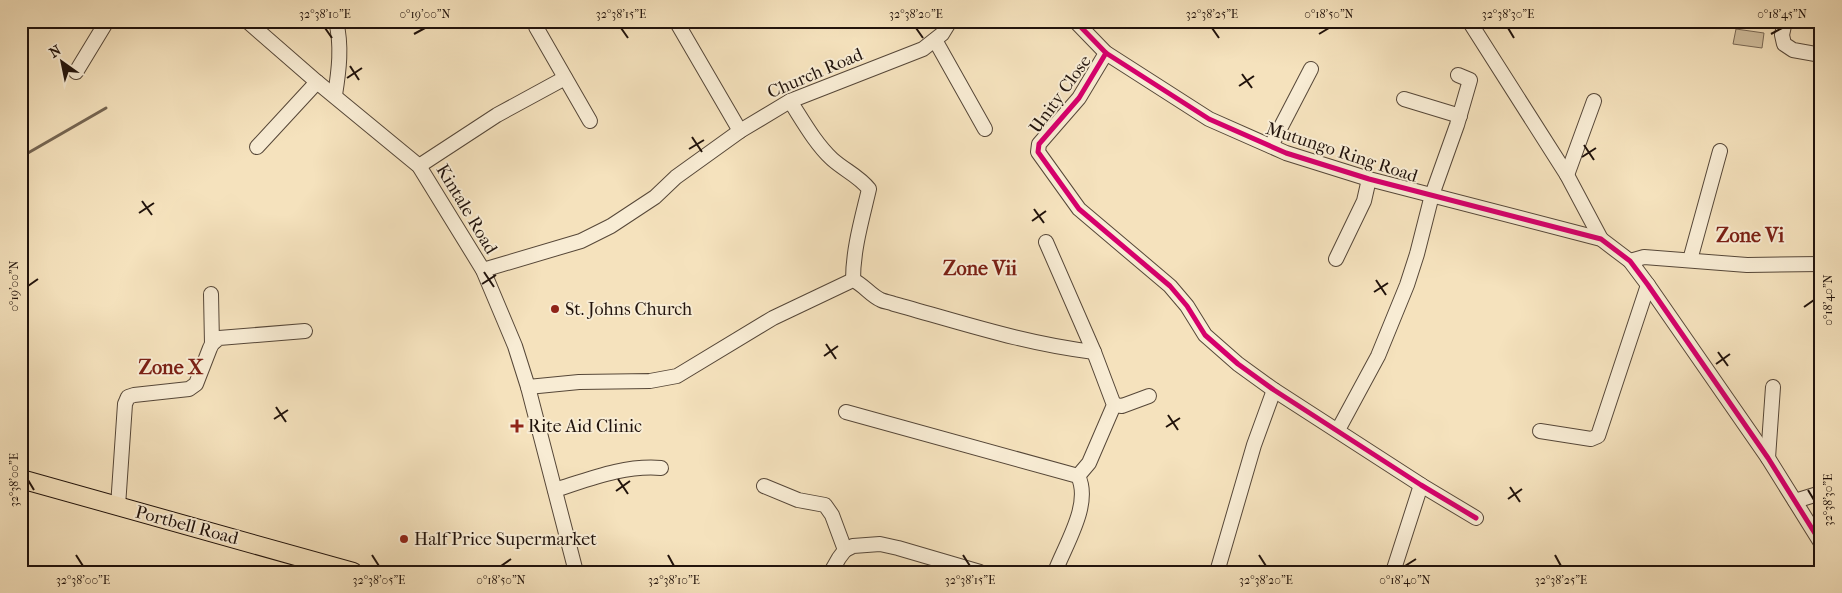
<svg xmlns="http://www.w3.org/2000/svg" width="1842" height="593" viewBox="0 0 1842 593" font-family="'IM FELL French Canon',serif">
	<style>
		.green { fill: #d1bf9f; stroke: #796956 }
		.lines { fill: none; stroke-linecap: round; stroke-linejoin: round }
		.stream { stroke: #756552; stroke-width: 3 }
		.minor-casing { stroke: #564738; stroke-width: 16 }
		.major-casing { stroke: #21130c; stroke-width: 20 }
		.minor { stroke: #f8ecd4; stroke-width: 14 }
		.major { stroke: #f5e2bd; stroke-width: 18 }
		.cycleway-casing { stroke: #f8ecd4; stroke-width: 8 }
		.cycleway { stroke: #d6006c; stroke-width: 5 }
		.ticks { fill: none; stroke: #21130c; stroke-width: 2 }
		.poi-dot { fill: #8f2418; stroke: #f8ecd4; stroke-width: 2 }
		.labels { text-anchor: middle; stroke-width: 4; stroke-linejoin: round; paint-order: stroke }
		.street-label { font-size: 18px; fill: #21130c; stroke: #f8ecd4 }
		.poi-label { font-size: 18px; fill: #21130c; stroke: #f8ecd4; text-anchor: start }
		.quarter-label { font-size: 20px; font-weight: bold; fill: #7a1f14; stroke: #f8ecd4 }
		.neatline { fill: none; stroke: #21130c; stroke-width: 2 }
		.ticks-label { font-size: 12px; text-anchor: middle; fill: #21130c }
	</style>
	<rect width="100%" height="100%" fill="#f5e2bd"/>
	<filter id="stains"><feTurbulence type="fractalNoise" baseFrequency=".004" numOctaves="4"/><feColorMatrix values="0 0 0 0 .2 0 0 0 0 .09 0 0 0 0 .02 0 0 0 .5 -.17"/></filter>
	<radialGradient id="worn" r=".72"><stop offset=".6" stop-color="#630" stop-opacity="0"/><stop offset="1" stop-color="#630" stop-opacity=".3"/></radialGradient>
	<!-- green -->
	<polygon class="green" points="1736,29 1764,33 1762,48 1733,44"/>
	<g class="lines">
		<!-- stream -->
		<polyline class="stream" points="21,157 106,108"/>
		<!-- minor casing -->
		<g class="minor-casing">
			<g id="minor">
				<polyline points="247,21 317,82 419,166 483,270 515,346 528,387 576,572"/>
				<polyline points="676,21 740,131"/>
				<polyline points="1075,21 1106,53 1209,119 1286,153 1369,179 1601,239 1630,261 1648,285 1768,458 1821,543"/>
				<polyline points="1469,21 1567,175 1601,239"/>
				<polyline points="1785,21 1782,35 1784,44 1793,50 1821,55"/>
				<polyline points="536,27 590,121"/>
				<polyline points="935,40 985,129"/>
				<polyline points="1106,53 1079,98 1039,144 1038,152 1079,209 1170,286 1187,306 1205,335 1238,364 1274,390 1421,485 1476,518"/>
				<polyline points="76,72 107,21"/>
				<path d="M335,95c4,-25 7,-49 1,-74"/>
				<polyline points="1404,99 1460,116"/>
				<path d="M790,101c13,20 25,42 42,58 12,11 27,17 37,30 -7,30 -16,60 -16,91"/>
				<polyline points="1271,146 1311,69"/>
				<polyline points="257,147 317,82"/>
				<polyline points="419,166 497,115 565,78"/>
				<polyline points="1567,175 1594,101"/>
				<polyline points="1046,242 1094,352 1114,405 1089,463 1078,476"/>
				<polyline points="1336,259 1364,201 1369,179"/>
				<polyline points="1690,260 1720,151"/>
				<polyline points="1630,261 1644,257 1747,265 1821,264"/>
				<polyline points="483,270 581,241 611,226 655,197 676,177 740,131 790,101 923,49 942,34 950,21"/>
				<polyline points="211,294 212,344"/>
				<path d="M528,387l51,-5 71,-1 27,-5 96,-58 80,-38c11,5 17,15 28,20 4,2 9,2 13,4 66,18 131,40 200,48"/>
				<polyline points="1114,405 1122,406 1149,396"/>
				<path d="M846,412l232,64c14,28 -13,69 -23,96"/>
				<polyline points="1338,430 1378,356 1407,285 1417,254 1432,195 1457,125 1470,80 1458,75"/>
				<polyline points="1540,431 1591,439 1598,436 1648,285"/>
				<polyline points="1768,458 1773,387"/>
				<polyline points="764,486 798,500 825,505 832,515 845,550 839,558 831,572"/>
				<path d="M555,490c35,-11 69,-25 106,-22"/>
				<polyline points="1795,501 1821,493"/>
				<polyline points="118,506 125,404 128,397 134,395 189,389 196,384 210,348 212,344 219,338 305,331"/>
				<polyline points="845,550 853,546 880,544 898,548 980,572"/>
				<polyline points="1217,572 1254,445 1274,390"/>
				<polyline points="1393,572 1421,485"/>
			</g>
		</g>
		<!-- major casing -->
		<g class="major-casing">
			<polyline id="major" points="21,479 353,572"/>
		</g>
		<!-- minor -->
		<use href="#minor" class="minor"/>
		<!-- major -->
		<use href="#major" class="major"/>
		<!-- cycleway casing -->
		<g class="cycleway-casing">
			<g id="cycleway">
				<polyline points="1075,21 1106,53 1209,119 1286,153 1369,179 1601,239 1630,261 1648,285 1768,458 1821,543"/>
				<polyline points="1106,53 1079,98 1039,144 1038,152 1079,209 1170,286 1187,306 1205,335 1238,364 1274,390 1421,485 1476,518"/>
			</g>
		</g>
		<!-- cycleway -->
		<use href="#cycleway" class="cycleway"/>
	</g>
	<!-- ticks -->
	<path class="ticks" d="M325,28l7,10M621,28l7,10M916,28l7,10M1212,28l7,10M1508,28l6,10M414,34l11,-6M1319,34l10,-6M1771,34l11,-6M350,66l9,14M1242,74l10,14M347,78l15,-10M1239,86l15,-10M692,137l10,15M1584,145l10,15M689,149l15,-9M1582,157l14,-9M142,201l10,14M1034,209l10,14M139,213l15,-10M1032,221l14,-10M484,272l10,15M1376,280l10,15M482,284l14,-9M28,286l10,-7M1374,292l14,-9M1804,307l10,-7M826,344l10,15M1718,352l10,14M824,356l14,-10M1716,364l14,-10M276,407l10,15M1168,415l10,15M274,419l14,-9M1166,427l14,-9M618,479l10,15M28,480l6,10M1510,487l10,15M1808,490l6,10M616,491l14,-10M1508,499l14,-10M76,555l7,11M372,555l7,11M668,555l6,11M963,555l7,11M1259,555l7,11M1555,555l6,11M501,566l10,-7M1405,566l11,-7"/>
	<!-- markers -->
	<g class="poi-dot">
		<circle cx="555" cy="309" r="5"/>
		<path d="M514.5 418.5h5v5h5v5h-5v5h-5v-5h-5v-5h5z"/>
		<circle cx="404" cy="539" r="5"/>
	</g>
	<g class="labels">
		<!-- street labels -->
		<g class="street-label">
			<text transform="translate(815 73) rotate(-23)" y="6">Church Road</text>
			<text transform="translate(1060 94) rotate(-54)" y="6">Unity Close</text>
			<text transform="translate(1342 152) rotate(18)" y="6">Mutungo Ring Road</text>
			<text transform="translate(467 209) rotate(59)" y="6">Kintale Road</text>
			<text transform="translate(187 525) rotate(15)" y="6">Portbell Road</text>
		</g>
		<!-- poi labels -->
		<g class="poi-label">
			<text x="565" y="315">St. Johns Church</text>
			<text x="528" y="432">Rite Aid Clinic</text>
			<text x="414" y="545">Half Price Supermarket</text>
		</g>
		<!-- quarter labels -->
		<g class="quarter-label">
			<text x="1750" y="242">Zone Vi</text>
			<text x="980" y="275">Zone Vii</text>
			<text x="171" y="374">Zone X</text>
		</g>
	</g>
	<!-- margin -->
	<rect width="1842" height="593" fill="none" stroke="#f5e2bd" stroke-width="55"/>
	<!-- north arrow -->
	<g transform="translate(62 62) rotate(327)" stroke="#f8ecd4" stroke-width="4" paint-order="stroke">
	<path d="M0-4L9 19L0 12L-9 19Z" fill="#21130c"/>
	<text y="-8" font-size="14" font-weight="bold" text-anchor="middle" fill="#21130c">N</text>
	</g>
	<rect x="28" y="28" width="1786" height="538" class="neatline"/>
	<g class="ticks-label">
		<text x="325" y="18">32°38'10"E</text>
		<text x="425" y="18">0°19'00"N</text>
		<text x="621" y="18">32°38'15"E</text>
		<text x="916" y="18">32°38'20"E</text>
		<text x="1212" y="18">32°38'25"E</text>
		<text x="1329" y="18">0°18'50"N</text>
		<text x="1508" y="18">32°38'30"E</text>
		<text x="1782" y="18">0°18'45"N</text>
		<text transform="translate(14 286) rotate(-90)" y="4">0°19'00"N</text>
		<text transform="translate(1828 300) rotate(-90)" y="4">0°18'40"N</text>
		<text transform="translate(14 480) rotate(-90)" y="4">32°38'00"E</text>
		<text transform="translate(1828 500) rotate(-90)" y="4">32°38'30"E</text>
		<text x="83" y="584">32°38'00"E</text>
		<text x="379" y="584">32°38'05"E</text>
		<text x="501" y="584">0°18'50"N</text>
		<text x="674" y="584">32°38'10"E</text>
		<text x="970" y="584">32°38'15"E</text>
		<text x="1266" y="584">32°38'20"E</text>
		<text x="1405" y="584">0°18'40"N</text>
		<text x="1561" y="584">32°38'25"E</text>
	</g>
	<rect width="100%" height="100%" filter="url(#stains)"/>
	<rect width="100%" height="100%" fill="url(#worn)"/>
</svg>
